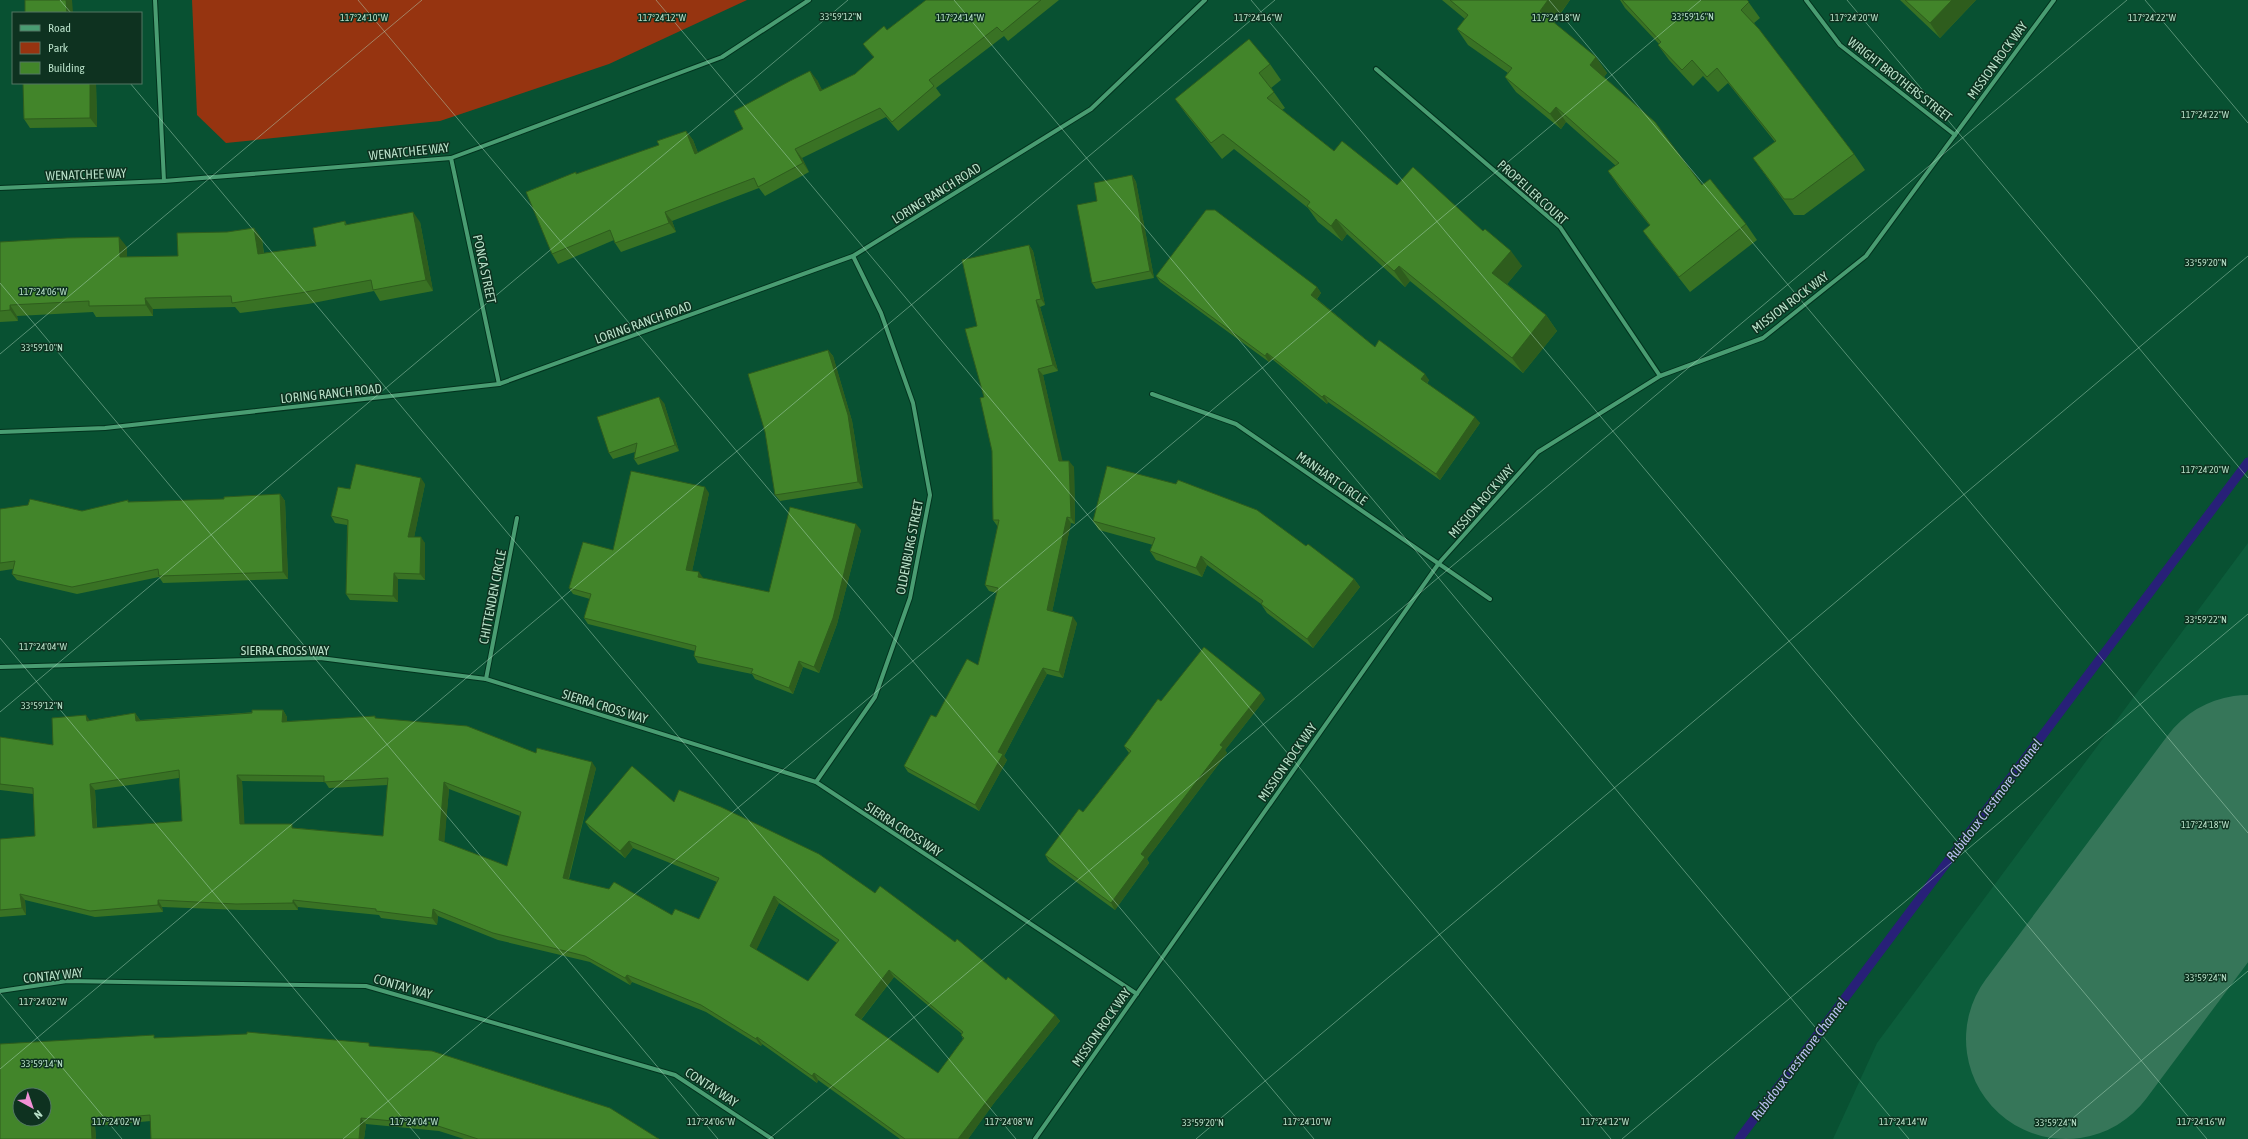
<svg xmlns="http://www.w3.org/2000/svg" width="2248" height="1139" viewBox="0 0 2248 1139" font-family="'Asap Condensed',sans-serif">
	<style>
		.built { fill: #0c5d3b }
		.green { fill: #963410 }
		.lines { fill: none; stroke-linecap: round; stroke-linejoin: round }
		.stream { stroke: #282078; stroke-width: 9 }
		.runway { stroke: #367659; stroke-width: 200 }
		.minor-casing { stroke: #02331e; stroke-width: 6 }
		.minor { stroke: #499d72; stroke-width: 4 }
		.wall { fill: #397224; fill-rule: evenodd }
		.shaded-wall { fill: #2e5d1d }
		.building { fill: #42852a; stroke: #2e5d1d; fill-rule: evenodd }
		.ticks { fill: none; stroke: #b7dfc7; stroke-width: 1; stroke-opacity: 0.45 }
		.labels { text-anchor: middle; stroke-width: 3; stroke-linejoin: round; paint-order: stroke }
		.street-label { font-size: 13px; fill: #b7dfc7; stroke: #0e3220 }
		.water-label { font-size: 14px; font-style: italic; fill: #bac1f2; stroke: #0e3220 }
		.ticks-label { font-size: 10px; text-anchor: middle; fill: #b7dfc7; stroke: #0e3220; stroke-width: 3; stroke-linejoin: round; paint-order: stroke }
	</style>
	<rect width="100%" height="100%" fill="#085132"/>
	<!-- built -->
	<polygon class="built" points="2248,543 2248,1139 1833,1139 1877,1043"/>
	<!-- green -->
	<polygon class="green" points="192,0 747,0 609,64 440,121 226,143 197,115"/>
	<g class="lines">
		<!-- stream -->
		<polyline class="stream" points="1739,1139 2248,462"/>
		<!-- runway -->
		<polyline class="runway" points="2066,1039 2248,795"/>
		<!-- minor casing -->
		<g class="minor-casing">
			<g id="minor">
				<polyline points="155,0 164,181"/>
				<polyline points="1806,0 1840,45 1955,135"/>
				<polyline points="1376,69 1560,227 1660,376"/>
				<polyline points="451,158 499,384"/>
				<polyline points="0,188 164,181 451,158 722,57 809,0"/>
				<polyline points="1152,394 1236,424 1490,599"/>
				<polyline points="0,432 105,428 499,384 853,256 1091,109 1205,0"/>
				<polyline points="0,667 320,658 486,679 816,782 1137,994"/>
				<polyline points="486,679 517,518"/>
				<polyline points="816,782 875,697 910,598 930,495 913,403 881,313 853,256"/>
				<polyline points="0,991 67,981 366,986 675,1075 772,1139"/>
				<polyline points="1035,1139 1439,563 1538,452 1660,376 1763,338 1866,256 2054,0"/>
			</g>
		</g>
		<!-- minor -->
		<use href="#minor" class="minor"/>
	</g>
	<!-- wall -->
	<g class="wall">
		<polygon points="926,0 1059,0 1008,41 1004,36 936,88 941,95 898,131 886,117 802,158 809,172 765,196 759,188 672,221 676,232 621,252 615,243 614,240 558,264 552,254 577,174 659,145 686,131 693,140 698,153 743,129 817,80 822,90 855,74 874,58 863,44 887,30"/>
		<polygon points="1442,0 1570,0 1554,23 1596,57 1607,73 1604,77 1702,185 1746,224 1757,240 1690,292 1654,246 1643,231 1650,226 1619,187 1608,171 1616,166 1566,122 1561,129 1516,92 1505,77 1508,73 1468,45 1457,29 1465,19"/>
		<polygon points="1620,0 1747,0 1760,18 1754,23 1854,154 1865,170 1804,215 1794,215 1753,158 1775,142 1728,83 1718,92 1703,76 1693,86 1669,60 1658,45 1659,44 1625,8"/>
		<polygon points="1900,0 1976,0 1940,38"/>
		<polygon points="1270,64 1281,80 1271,88 1285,108 1282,110 1334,151 1397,185 1522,266 1507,284 1546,315 1557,331 1523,373 1410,281 1405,287 1347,234 1342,241 1318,222 1308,208 1234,149 1222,159 1186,114 1175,99"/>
		<polygon points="23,83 96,83 97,127 30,128 24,119"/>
		<polygon points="1132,175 1136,182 1154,278 1096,289 1092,283 1097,201"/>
		<polygon points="345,221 347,225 420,222 433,291 380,301 374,291 308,304 240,313 235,307 153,309 153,316 96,317 93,312 17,316 18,321 0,322 0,242 127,247 127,257 178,256 262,239 264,253 316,246"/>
		<polygon points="1029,245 1033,251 1045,305 1040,307 1058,371 1043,375 1062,461 1074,467 1075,524 1071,523 1052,612 1077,623 1063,678 1047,674 1004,756 1007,760 979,811 908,772 904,766 936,717 978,665 997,593 989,591 985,585 998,527 993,520 992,451 984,397 977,326"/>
		<polygon points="1156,276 1317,287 1321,293 1317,299 1375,347 1429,380 1427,384 1480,423 1440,480 1328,402 1327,404 1272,359 1269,362 1160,282"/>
		<polygon points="828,350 833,356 852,421 863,488 780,501 775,495"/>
		<polygon points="664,403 679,451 638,465 634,459 635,452 613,459 609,453"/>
		<polygon points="425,484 414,537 425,543 425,580 398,579 398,602 350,600 346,594 347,525 335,523 331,516 350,489"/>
		<polygon points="709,493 692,571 703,578 769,592 861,530 837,624 819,673 803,667 793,694 755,679 752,674 698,663 694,656 695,651 588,624 584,618 590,599 573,594 569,588 613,550"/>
		<polygon points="280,494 285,501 288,579 163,583 159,577 77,594 17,580 12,574 13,569 0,571 0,509 82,511 129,502 224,499"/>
		<polygon points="1093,521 1306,546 1354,579 1360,587 1313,648 1267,613 1261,604 1207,565 1202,577 1156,560 1150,551 1153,545 1099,530"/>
		<polygon points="1265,699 1225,750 1227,753 1147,859 1149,863 1115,910 1049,862 1045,855 1083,812 1129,753 1124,746 1161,701"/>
		<path d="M283,710l4,7v4l89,-3 160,35 60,15 -27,111 103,36 27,4 18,-37 -84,-34 -8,10 -35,-29 -5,-7 89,-20 201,91 80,49 100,73 5,6 -66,82 -26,36h-68l-82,-59 -1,3 -55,-39 -1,2 -55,-34 -74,-30 -2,3 -40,-23 -92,-22 -60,-24 -1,9 -56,-7 -2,-3 -81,-8v3h-57l-79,-3 1,5 -68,5 -70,-17 1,15 -26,2v-78l35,-3 -2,-42 -33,-4v-53l53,8 37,-25 45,-7 5,7zM179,778l3,43 -85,7 -2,-38zM242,781l83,1 4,6 59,-3 -5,51 -87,-8 -52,-4zM449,789l71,27 -13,50 -63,-24zM779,903l58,40 -29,38 -52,-31zM894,977l68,57 -1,1 2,4 -25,34 -77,-53z"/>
		<polygon points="156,1038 371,1046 659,1139 464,1139 439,1131 366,1124 364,1139 151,1139 151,1121 95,1126 96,1139 0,1139"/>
	</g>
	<!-- shaded-wall -->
	<g class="shaded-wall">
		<polygon points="66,0 72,0 73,13 67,13"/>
		<polygon points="1548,0 1570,0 1550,27 1540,11"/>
		<polygon points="1952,0 1976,0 1940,38 1930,23"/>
		<polygon points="1596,57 1607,73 1601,80 1590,65"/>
		<polygon points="810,71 817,80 827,100 820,91"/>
		<polygon points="90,83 96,83 97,127 90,118"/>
		<polygon points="1556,107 1566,122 1561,129 1550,114"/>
		<polygon points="686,131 693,140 702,164 695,154"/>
		<polygon points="795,149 802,158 809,172 803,163"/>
		<polygon points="1132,175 1136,182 1154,278 1150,271"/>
		<polygon points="413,212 420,222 433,291 426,280"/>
		<polygon points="665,212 672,221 676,232 669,223"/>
		<polygon points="1336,219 1347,234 1342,241 1331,226"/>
		<polygon points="254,228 262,239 265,265 258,254"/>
		<polygon points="119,237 127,247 127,268 120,257"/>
		<polygon points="1029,245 1033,251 1045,305 1041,299"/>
		<polygon points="1511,251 1522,266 1503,289 1492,273"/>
		<polygon points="1399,266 1410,281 1405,287 1394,271"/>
		<polygon points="1317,287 1321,293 1315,301 1311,295"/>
		<polygon points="145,298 153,309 153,316 146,305"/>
		<polygon points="1036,300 1040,307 1058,371 1053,365"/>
		<polygon points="10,305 17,316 18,321 10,310"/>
		<polygon points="1546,315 1557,331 1523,373 1512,358"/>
		<polygon points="828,350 833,356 852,421 863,488 858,482"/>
		<polygon points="1267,353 1272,359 1269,362 1265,356"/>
		<polygon points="1038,369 1043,375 1064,467 1059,461"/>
		<polygon points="1425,374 1429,380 1425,386 1421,379"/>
		<polygon points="1324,395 1328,402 1327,404 1322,397"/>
		<polygon points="659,397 664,403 679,451 675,445"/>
		<polygon points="1475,417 1480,423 1440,480 1436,474"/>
		<polygon points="1069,461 1074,467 1075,524 1071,518"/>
		<polygon points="421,478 425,484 413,543 408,537"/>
		<polygon points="705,487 709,493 691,576 686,570"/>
		<polygon points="280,494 285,501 288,579 283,572"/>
		<polygon points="1067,517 1071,523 1051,617 1047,610"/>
		<polygon points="856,524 861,530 837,624 819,673 814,667"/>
		<polygon points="421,537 425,543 425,580 420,574"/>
		<polygon points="1201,556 1207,565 1202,577 1196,568"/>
		<polygon points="699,572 704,579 698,577"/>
		<polygon points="394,573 398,579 398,602 393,596"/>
		<polygon points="1354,579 1360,587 1313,648 1307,639"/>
		<polygon points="1073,617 1077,623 1063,678 1059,672"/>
		<polygon points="799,661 803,667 793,694 789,688"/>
		<polygon points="1043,668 1047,674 1004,756 1007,760 979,811 975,805 998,752"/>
		<polygon points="1261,693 1265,699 1225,750 1227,753 1147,859 1149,863 1115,910 1111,903 1141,854 1220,745"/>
		<polygon points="283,710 287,717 287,728 282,722"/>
		<polygon points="135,713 140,720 141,727 136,721"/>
		<polygon points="86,715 91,722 87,721"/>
		<polygon points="592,762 596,768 567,884 563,878"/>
		<polygon points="237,775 242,781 245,831 240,824"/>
		<polygon points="444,782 449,789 444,847 439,840"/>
		<polygon points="90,784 95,790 97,835 93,828"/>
		<polygon points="629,841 633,848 625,858 620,851"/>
		<polygon points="20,894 25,900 26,915 22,908"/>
		<polygon points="774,896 779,903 755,953 750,946"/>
		<polygon points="158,900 162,907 163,912 158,905"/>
		<polygon points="293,900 298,907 298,910 293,903"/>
		<polygon points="433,909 438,916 437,925 432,918"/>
		<polygon points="889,970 894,977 859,1022 855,1015"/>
		<polygon points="627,975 632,982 630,985 625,978"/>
		<polygon points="1055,1015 1060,1021 994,1103 968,1139 958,1139 990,1097"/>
		<polygon points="757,1037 762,1044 761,1046 756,1039"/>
		<polygon points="814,1073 818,1080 817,1083 812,1076"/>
		<polygon points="361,1118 366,1124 364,1139 359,1139"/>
		<polygon points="91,1120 95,1126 96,1139 92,1139"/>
	</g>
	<!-- building -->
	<g class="building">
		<polygon points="25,0 66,0 67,13 25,13"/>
		<polygon points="926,0 1041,0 1002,32 997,27 929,80 934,86 892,122 880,108 795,149 803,163 758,187 754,178 665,212 669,223 615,243 610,230 552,254 526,192 576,172 576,174 659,145 657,141 686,131 695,154 743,129 734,111 790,81 810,71 820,91 855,74 874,57 863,44 884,26 887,30"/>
		<polygon points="1450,0 1548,0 1540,11 1596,57 1590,65 1655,122 1702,185 1710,179 1746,224 1679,277 1643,231 1650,225 1608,171 1619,163 1556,107 1550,114 1505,77 1512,68 1457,29 1468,15"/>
		<polygon points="1622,0 1747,0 1749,2 1741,10 1759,29 1854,154 1793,199 1784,199 1753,158 1776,141 1717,68 1707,77 1692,60 1682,70 1658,45 1661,42"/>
		<polygon points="1905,0 1952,0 1930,23"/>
		<polygon points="1249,39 1270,64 1259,73 1274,92 1267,98 1334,151 1342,141 1397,185 1413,167 1483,231 1485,229 1511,251 1492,273 1546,315 1512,358 1399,266 1394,271 1336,219 1331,226 1307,206 1310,202 1223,134 1211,143 1175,99"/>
		<polygon points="23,83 90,83 90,118 24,119"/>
		<polygon points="1132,175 1150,271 1092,283 1077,205 1097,201 1094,183"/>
		<polygon points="1206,210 1215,210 1317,287 1311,295 1375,347 1379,340 1425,374 1421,379 1475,417 1436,474 1324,395 1322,397 1267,353 1265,356 1156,276"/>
		<polygon points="413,212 426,280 373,290 371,280 300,293 232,303 231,296 145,298 146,305 89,306 89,301 10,305 10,310 0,311 0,242 67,238 119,237 120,257 178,256 177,233 227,232 254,228 258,254 316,246 313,228 345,221 345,225"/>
		<polygon points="1029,245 1041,299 1036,300 1053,365 1038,369 1059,461 1069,461 1071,518 1067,517 1047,610 1073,617 1059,672 1043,668 998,752 1003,754 975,805 904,766 931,715 936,717 967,659 978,665 998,588 985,585 999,520 993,520 992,451 980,398 984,397 965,329 977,326 962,260"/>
		<polygon points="828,350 848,415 858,482 775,495 765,432 748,374"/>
		<polygon points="659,397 675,445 634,459 637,443 609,453 597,417"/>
		<polygon points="356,464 421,478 408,537 421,537 420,574 394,573 393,596 346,594 348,520 331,516 338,487 350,489"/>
		<polygon points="1107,466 1176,484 1178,480 1257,510 1306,546 1308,544 1354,579 1307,639 1261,604 1263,601 1201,556 1196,568 1150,551 1155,538 1093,521"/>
		<polygon points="631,471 705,487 686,570 699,572 698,577 769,592 790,507 856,524 833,618 814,667 799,661 789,688 751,673 753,669 694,656 696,646 584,618 591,594 569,588 583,542 613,550"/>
		<polygon points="280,494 283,572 159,576 158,569 72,587 12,574 15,561 0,563 0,509 28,505 30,499 82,511 128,500 128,502 224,499 224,497"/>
		<polygon points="1204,647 1261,693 1220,745 1223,747 1141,854 1145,857 1111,903 1045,855 1079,809 1083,812 1131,751 1124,746 1158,699 1161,701"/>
		<path d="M252,710h31l-1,12 93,-6v2l92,8 69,27 1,-5 55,14 -29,116 46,11 5,-7 58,33 3,-6 24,10 20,-41 -90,-37 -9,10 -35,-29 47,-56 42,36 5,-12 42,17 98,47 56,39 5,-7 75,56 2,-3 49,41 2,-3 47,38 -65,82 -32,42h-53l-91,-66 -2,3 -55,-39 -1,2 -55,-34 -74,-30 -2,3 -40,-22 -92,-23 -60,-24 -1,9 -56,-7v-2l-83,-9v3l-57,1 -78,-4v5l-68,6 -70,-17 2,14 -22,2v-71l35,-3 -2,-48 -33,-4v-47l53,8 -1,-27 34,-3 1,6 48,-8 1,8 116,-8zM179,770l3,51 -89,7 -3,-44zM237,775l87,1v6l64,-4 -5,58 -91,-8v-4h-52zM444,782l77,30 -14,54 -68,-26zM774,896l65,44 -31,41 -58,-35zM889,970l74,62 -2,3 3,3 -26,35 -83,-58z"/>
		<path d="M247,1032l122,11v3l63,5 178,57 49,31h-181l-43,-14 -74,-7 -2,21h-208l-1,-24 -59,5 1,19h-92v-95l154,-9v3l93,-4zM20,1095h24v24h-24z"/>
	</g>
	<!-- ticks -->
	<path class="ticks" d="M60,0l11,13M358,0l956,1139M656,0l955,1139M954,0l955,1139M1251,0l956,1139M1549,0l699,833M1847,0l401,478M2145,0l103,123M130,83l886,1056M0,283l718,856M0,354l422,-354M0,638l420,501M0,712l848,-712M0,993l122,146M0,1069l1275,-1069M343,1139l1358,-1139M769,1139l1358,-1139M1196,1139l1052,-883M1622,1139l626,-525M2048,1139l200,-168"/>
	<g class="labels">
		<!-- street labels -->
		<g class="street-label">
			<text transform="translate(1997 60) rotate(-54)" y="5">MISSION ROCK WAY</text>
			<text transform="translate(1900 79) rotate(38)" y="5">WRIGHT BROTHERS STREET</text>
			<text transform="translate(409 151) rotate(-6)" y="5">WENATCHEE WAY</text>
			<text transform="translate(86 174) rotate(-2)" y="5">WENATCHEE WAY</text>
			<text transform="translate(1533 192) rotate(42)" y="5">PROPELLER COURT</text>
			<text transform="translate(936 193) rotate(-32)" y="5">LORING RANCH ROAD</text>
			<text transform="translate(485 269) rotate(78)" y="5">PONCA STREET</text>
			<text transform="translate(1790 302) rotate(-37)" y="5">MISSION ROCK WAY</text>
			<text transform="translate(643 322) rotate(-20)" y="5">LORING RANCH ROAD</text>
			<text transform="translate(331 393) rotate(-6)" y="5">LORING RANCH ROAD</text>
			<text transform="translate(1332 478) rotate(35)" y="5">MANHART CIRCLE</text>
			<text transform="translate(1481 501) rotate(-49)" y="5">MISSION ROCK WAY</text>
			<text transform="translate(909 547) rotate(-79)" y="5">OLDENBURG STREET</text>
			<text transform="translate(492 597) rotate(-79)" y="5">CHITTENDEN CIRCLE</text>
			<text x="285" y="655">SIERRA CROSS WAY</text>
			<text transform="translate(605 706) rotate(17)" y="5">SIERRA CROSS WAY</text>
			<text transform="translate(1287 762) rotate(-55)" y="5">MISSION ROCK WAY</text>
			<text transform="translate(904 829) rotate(33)" y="5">SIERRA CROSS WAY</text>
			<text transform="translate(53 975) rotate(-6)" y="5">CONTAY WAY</text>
			<text transform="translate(403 986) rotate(16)" y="5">CONTAY WAY</text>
			<text transform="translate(1101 1027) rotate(-55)" y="5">MISSION ROCK WAY</text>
			<text transform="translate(712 1087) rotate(33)" y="5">CONTAY WAY</text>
		</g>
		<!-- water labels -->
		<g class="water-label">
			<text transform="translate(1994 800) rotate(-53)" y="5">Rubidoux Crestmore Channel</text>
			<text transform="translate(1799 1059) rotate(-53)" y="5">Rubidoux Crestmore Channel</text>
		</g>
	</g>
	<g class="ticks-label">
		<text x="841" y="20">33°59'12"N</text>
		<text x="1693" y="20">33°59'16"N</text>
		<text x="1556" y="21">117°24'18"W</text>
		<text x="364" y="21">117°24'10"W</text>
		<text x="662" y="21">117°24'12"W</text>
		<text x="960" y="21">117°24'14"W</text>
		<text x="1258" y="21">117°24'16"W</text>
		<text x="1854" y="21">117°24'20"W</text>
		<text x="2152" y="21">117°24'22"W</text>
		<text x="2205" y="118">117°24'22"W</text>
		<text x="2206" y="266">33°59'20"N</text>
		<text x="43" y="295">117°24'06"W</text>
		<text x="42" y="351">33°59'10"N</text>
		<text x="2205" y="473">117°24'20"W</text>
		<text x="2206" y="623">33°59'22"N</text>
		<text x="43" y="650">117°24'04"W</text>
		<text x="42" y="709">33°59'12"N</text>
		<text x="2205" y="828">117°24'18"W</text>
		<text x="2206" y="981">33°59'24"N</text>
		<text x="43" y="1005">117°24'02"W</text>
		<text x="42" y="1067">33°59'14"N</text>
		<text x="116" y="1125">117°24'02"W</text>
		<text x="414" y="1125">117°24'04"W</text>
		<text x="711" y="1125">117°24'06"W</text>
		<text x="1009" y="1125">117°24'08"W</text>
		<text x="1307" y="1125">117°24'10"W</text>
		<text x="1605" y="1125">117°24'12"W</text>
		<text x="1903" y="1125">117°24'14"W</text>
		<text x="2201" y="1125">117°24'16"W</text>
		<text x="1203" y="1126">33°59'20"N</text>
		<text x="2056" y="1126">33°59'24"N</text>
	</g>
	<!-- legend -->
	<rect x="12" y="12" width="130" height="72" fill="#0e3220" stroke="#527763"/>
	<rect x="20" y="25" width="20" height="6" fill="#499d72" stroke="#527763"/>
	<text x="48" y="32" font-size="12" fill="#b7dfc7">Road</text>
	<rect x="20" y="42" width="20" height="12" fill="#963410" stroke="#527763"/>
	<text x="48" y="52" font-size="12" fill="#b7dfc7">Park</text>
	<rect x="20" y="62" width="20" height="12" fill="#42852a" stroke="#527763"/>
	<text x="48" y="72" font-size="12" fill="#b7dfc7">Building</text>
	<!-- north arrow -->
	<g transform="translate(32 1107) rotate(140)"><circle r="19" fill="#0e3220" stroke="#527763"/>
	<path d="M0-3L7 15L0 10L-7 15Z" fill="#f291d6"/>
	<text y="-6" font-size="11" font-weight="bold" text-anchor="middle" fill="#b7dfc7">N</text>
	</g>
</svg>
